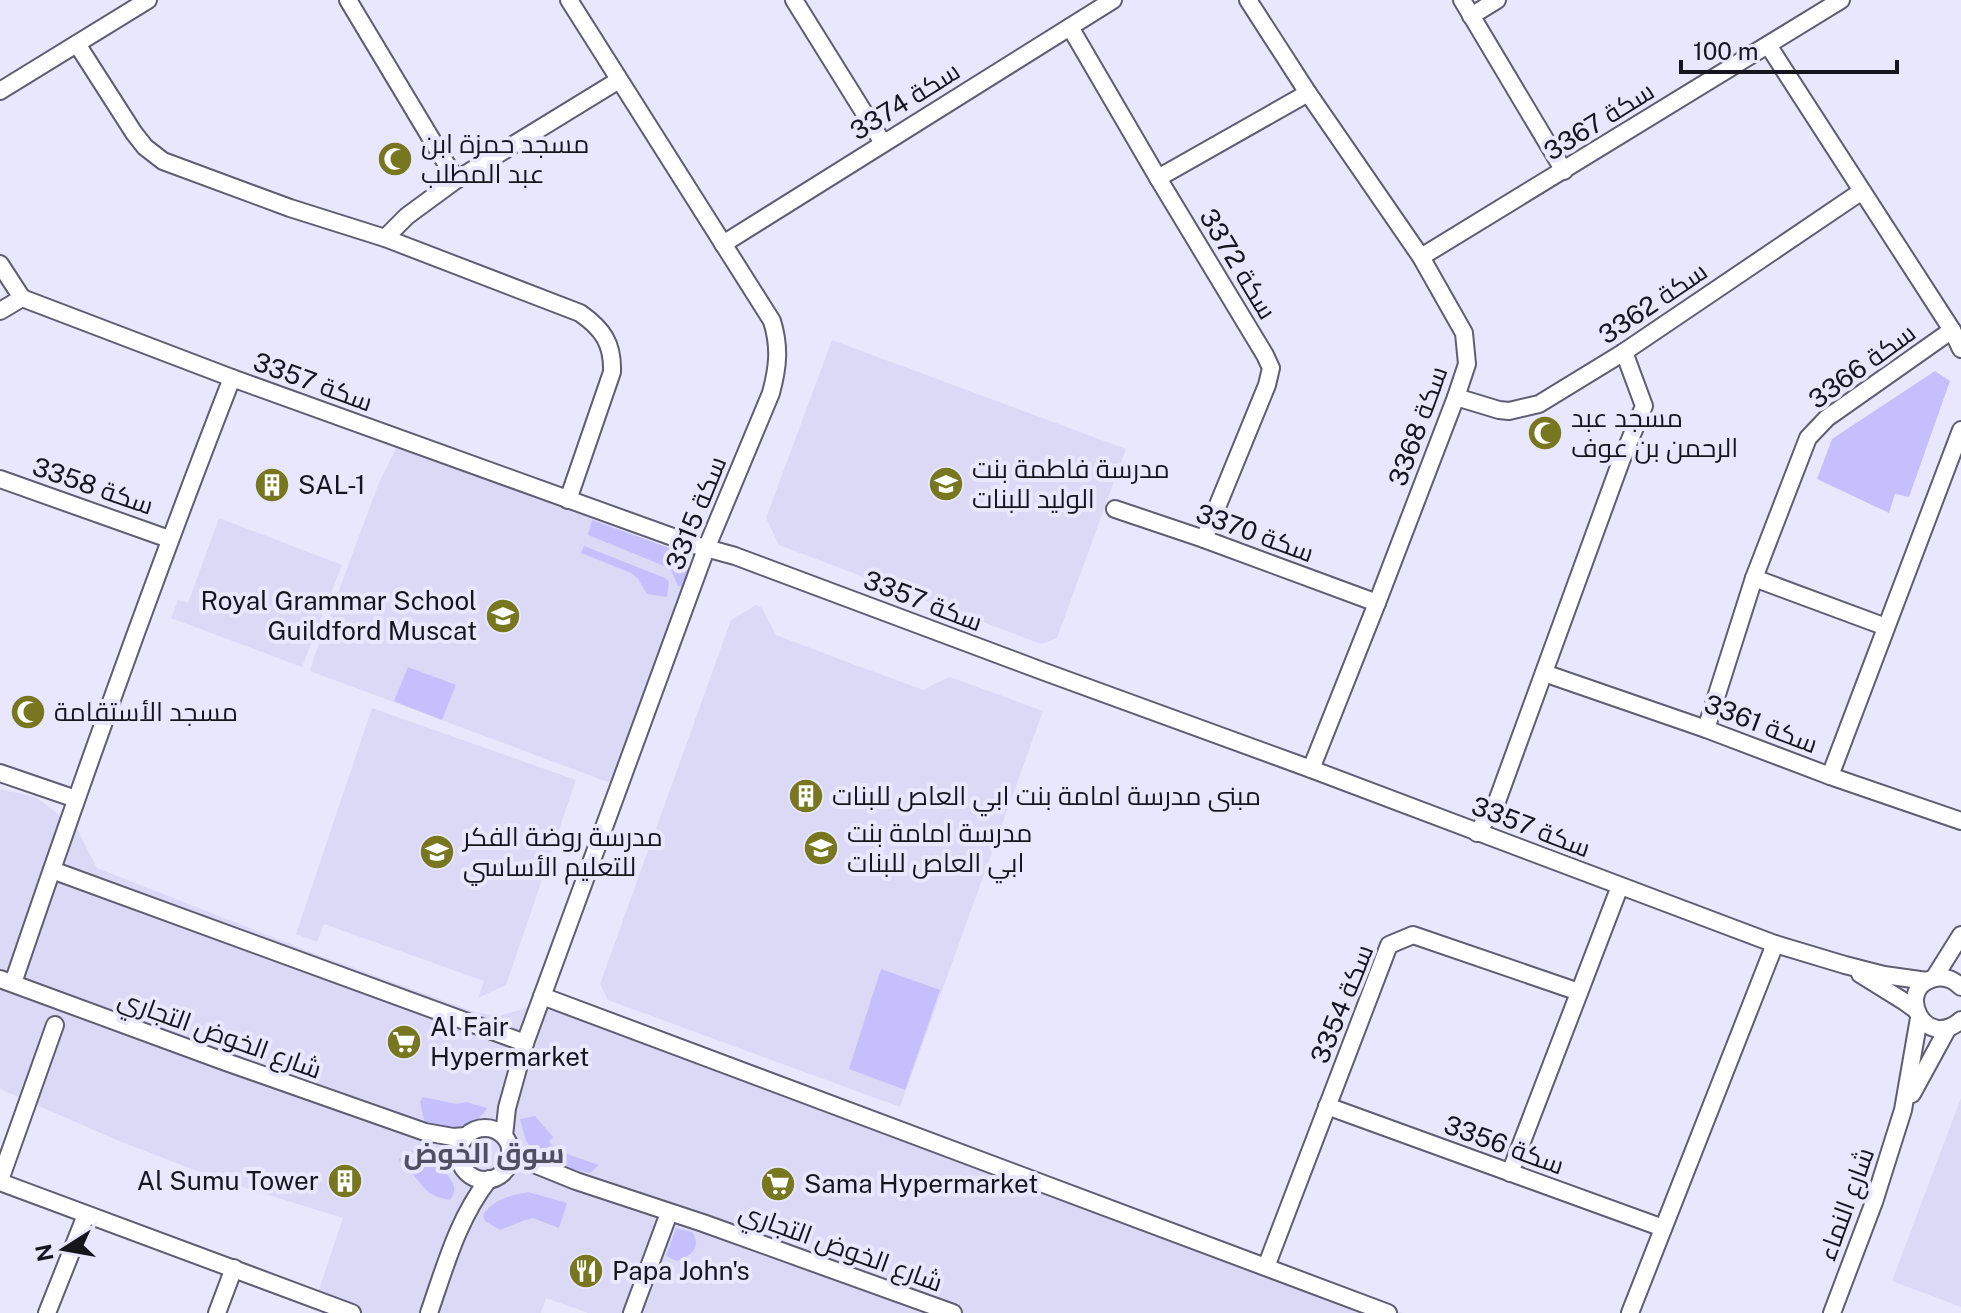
<svg xmlns="http://www.w3.org/2000/svg" width="1961" height="1313" viewBox="0 0 1961 1313" font-family="'Public Sans',Cairo,sans-serif">
	<style>
		.built { fill: #dcd9f7 }
		.green { fill: #c6bffd }
		.lines { fill: none; stroke-linecap: round; stroke-linejoin: round }
		.minor-casing { stroke: #5f5d71; stroke-width: 20 }
		.minor { stroke: #fff; stroke-width: 16 }
		.labels { text-anchor: middle; stroke-width: 8; stroke-linejoin: round; paint-order: stroke }
		.street-label { font-size: 26px; fill: #16151c; stroke: #e9e7fe }
		.poi-label { font-size: 26px; fill: #16151c; stroke: #e9e7fe; text-anchor: start }
		.neighbourhood-label { font-size: 28px; font-weight: bold; fill: #504e61; stroke: #e9e7fe }
	</style>
	<rect width="100%" height="100%" fill="#e9e7fe"/>
	<!-- built -->
	<g class="built">
		<polygon points="832,340 1126,449 1057,638 1041,644 779,545 766,518"/>
		<polygon points="397,446 678,551 691,564 694,571 613,784 310,671 313,660 378,485"/>
		<polygon points="219,518 342,565 302,667 171,618 178,600 188,603"/>
		<polygon points="756,605 762,608 776,635 855,665 924,690 934,684 950,677 1043,711 900,1107 608,1000 600,984 731,620"/>
		<polygon points="372,708 576,780 506,985 478,998 484,981 324,924 317,942 296,934"/>
		<polygon points="0,789 36,797 77,829 97,868 316,954 475,1012 498,1016 523,1009 550,991 1403,1313 588,1313 546,1298 541,1313 324,1313 313,1308 343,1218 223,1181 119,1141 0,1089"/>
		<polygon points="1961,1098 1961,1307 1892,1281"/>
	</g>
	<!-- green -->
	<g class="green">
		<polygon points="1935,371 1950,381 1909,497 1895,494 1889,513 1817,479 1832,439"/>
		<polygon points="592,520 678,551 688,568 689,575 685,587 678,586 671,570 662,565 588,535"/>
		<polygon points="584,546 665,578 669,582 667,597 647,594 638,579 631,573 581,553"/>
		<polygon points="408,667 456,685 442,720 394,701"/>
		<polygon points="881,969 940,990 905,1090 849,1069"/>
		<path d="M423,1097l34,7 9,-2 21,6c-11,20 -43,24 -62,17l-5,-23z"/>
		<path d="M535,1116l18,21 -4,5 7,7 -5,14c-24,-15 -24,-17 -31,-44z"/>
		<path d="M414,1150c20,9 22,10 35,27 6,9 8,13 1,23 -13,-2 -22,-6 -29,-16 -2,-2 -8,-10 -9,-11 -9,-6 -10,-2 -13,-14z"/>
		<polygon points="561,1152 599,1165 590,1173 558,1166"/>
		<path d="M528,1192l39,11 -8,25 -26,-10 -8,2 -25,10 -15,-9 -2,-6c11,-16 26,-19 45,-23z"/>
		<path d="M676,1228l16,4c10,15 -1,24 -15,29l-11,-5z"/>
	</g>
	<g class="lines">
		<!-- minor casing -->
		<g class="minor-casing">
			<g id="minor">
				<polyline points="348,0 456,180"/>
				<polyline points="794,0 883,143"/>
				<polyline points="1248,0 1308,93 1421,257 1464,333 1467,364 1456,397 1377,603 1311,769"/>
				<polyline points="1462,0 1564,171"/>
				<polyline points="1471,16 1497,0"/>
				<polyline points="1070,27 1158,178 1265,355 1271,368 1267,385 1204,539"/>
				<path d="M77,44l57,89 11,14 18,14 127,47 95,30 195,75c23,16 33,31 32,59l-44,128"/>
				<polyline points="1768,45 1952,330 1961,349"/>
				<polyline points="0,91 148,0"/>
				<polyline points="1158,178 1308,93"/>
				<polyline points="385,238 407,216 456,180 619,80"/>
				<polyline points="723,244 1113,0"/>
				<polyline points="1421,257 1841,0"/>
				<polyline points="0,264 22,298 232,378 695,545 735,556 1045,672 1311,769 1775,944 1845,965 1884,975 1927,981"/>
				<polyline points="0,311 22,298"/>
				<polyline points="1456,397 1499,410 1509,411 1539,404 1624,352 1862,191"/>
				<polyline points="0,479 169,539"/>
				<polyline points="1115,509 1204,539 1377,603"/>
				<polyline points="1754,578 1886,627"/>
				<polyline points="1544,673 1706,729 1830,776 1961,821"/>
				<polyline points="1706,729 1754,578 1808,438 1827,418 1952,330"/>
				<polyline points="0,773 76,799"/>
				<polyline points="1830,776 1961,430"/>
				<polyline points="1477,833 1496,804 1621,461 1644,406 1624,352"/>
				<polyline points="52,870 525,1043"/>
				<polyline points="1860,974 1905,1002 1916,1010"/>
				<polyline points="1934,978 1961,935"/>
				<polyline points="0,979 226,1062 425,1132 453,1137 466,1136"/>
				<path d="M13,983c69,-203 141,-405 219,-605"/>
				<path d="M1961,987c-8,-8 -17,-12 -29,-8 -37,11 -7,73 29,41"/>
				<polyline points="542,996 1388,1313"/>
				<polyline points="1912,1094 1948,1028"/>
				<polyline points="1327,1106 1663,1228"/>
				<circle cx="485" cy="1154" r="26"/>
				<path d="M504,1136l3,-28 18,-65 181,-494 65,-156c7,-26 9,-46 1,-72l-203,-321"/>
				<polyline points="510,1151 529,1162 576,1181 703,1223 953,1313"/>
				<polyline points="1510,1173 1620,886"/>
				<polyline points="0,1180 55,1025"/>
				<polyline points="0,1182 352,1313"/>
				<polyline points="1266,1267 1389,945 1413,935 1579,992"/>
				<polyline points="47,1313 86,1215"/>
				<polyline points="217,1313 234,1268"/>
				<path d="M429,1313c16,-46 29,-95 60,-134"/>
				<polyline points="632,1313 669,1213"/>
				<polyline points="1630,1313 1775,944"/>
				<polyline points="1832,1313 1874,1202 1903,1110 1919,1018"/>
			</g>
		</g>
		<!-- minor -->
		<use href="#minor" class="minor"/>
	</g>
	<!-- icons -->
	<defs>
		<g id="mosque-disc" transform="scale(1.8)"><circle r="9.5" fill="#76771e" stroke="#e9e7fe"/><path d="M3.5-4.9A6 6 0 1 0 3.5 4.9A5 5 0 1 1 3.5-4.9Z" fill="#fff"/></g>
		<g id="school-disc" transform="scale(1.8)"><circle r="9.5" fill="#76771e" stroke="#e9e7fe"/><path d="M0-5L7-2L0 1L-7-2ZM-4 1L0 2.5L4 1V4Q0 6-4 4Z" fill="#fff"/></g>
		<g id="building-disc" transform="scale(1.8)"><circle r="9.5" fill="#76771e" stroke="#e9e7fe"/><path d="M-4-6H4V6H1V3H-1V6H-4ZM-2.5-4.3h1.7v1.8h-1.7ZM.8-4.3h1.7v1.8H.8ZM-2.5-1h1.7V.8h-1.7ZM.8-1h1.7V.8H.8Z" fill="#fff"/></g>
		<g id="supermarket-disc" transform="scale(1.8)"><circle r="9.5" fill="#76771e" stroke="#e9e7fe"/><path d="M-6-5.5h2.5l.6 2H6L4.5 2H-2.5L-4.4-4H-6ZM-1.5 3.2a1.3 1.3 0 1 0 .1 0ZM3 3.2a1.3 1.3 0 1 0 .1 0Z" fill="#fff"/></g>
		<g id="restaurant-disc" transform="scale(1.8)"><circle r="9.5" fill="#76771e" stroke="#e9e7fe"/><path d="M-5-6h1v4h1v-4h1v4h1v-4h1v5L-1.5 .5V6h-2V.5L-5-1ZM5-6V6H3V1.5H1.5Q1.5-4 5-6Z" fill="#fff"/></g>
	</defs>
	<g fill-rule="evenodd">
		<use href="#mosque-disc" x="395" y="159"/>
		<use href="#mosque-disc" x="1545" y="433"/>
		<use href="#school-disc" x="946" y="484"/>
		<use href="#building-disc" x="272" y="485"/>
		<use href="#school-disc" x="503" y="616"/>
		<use href="#mosque-disc" x="28" y="712"/>
		<use href="#building-disc" x="806" y="796"/>
		<use href="#school-disc" x="821" y="848"/>
		<use href="#school-disc" x="437" y="852"/>
		<use href="#supermarket-disc" x="404" y="1042"/>
		<use href="#building-disc" x="345" y="1181"/>
		<use href="#supermarket-disc" x="778" y="1184"/>
		<use href="#restaurant-disc" x="586" y="1271"/>
	</g>
	<g class="labels">
		<!-- street labels -->
		<g class="street-label">
			<text transform="translate(905 101) rotate(-32)" y="9">سكة 3374</text>
			<text transform="translate(1599 121) rotate(-32)" y="9">سكة 3367</text>
			<text transform="translate(1238 264) rotate(59)" y="9">سكة 3372</text>
			<text transform="translate(1653 303) rotate(-34)" y="9">سكة 3362</text>
			<text transform="translate(1862 366) rotate(-36)" y="9">سكة 3366</text>
			<text transform="translate(313 382) rotate(20)" y="9">سكة 3357</text>
			<text transform="translate(1418 426) rotate(-70)" y="9">سكة 3368</text>
			<text transform="translate(93 486) rotate(19)" y="9">سكة 3358</text>
			<text transform="translate(696 513) rotate(-68)" y="9">سكة 3315</text>
			<text transform="translate(1255 533) rotate(20)" y="9">سكة 3370</text>
			<text transform="translate(923 601) rotate(21)" y="9">سكة 3357</text>
			<text transform="translate(1761 724) rotate(21)" y="9">سكة 3361</text>
			<text transform="translate(1531 827) rotate(21)" y="9">سكة 3357</text>
			<text transform="translate(1342 1004) rotate(-68)" y="9">سكة 3354</text>
			<text transform="translate(220 1034) rotate(20)" y="9">شارع الخوض التجاري</text>
			<text transform="translate(1504 1145) rotate(20)" y="9">سكة 3356</text>
			<text transform="translate(1846 1204) rotate(-70)" y="9">شارع النماء</text>
			<text transform="translate(841 1247) rotate(20)" y="9">شارع الخوض التجاري</text>
		</g>
		<!-- poi labels -->
		<g class="poi-label">
			<text x="421" y="153">مسجد حمزة ابن<tspan x="421" dy="30">عبد المطلب</tspan></text>
			<text x="1571" y="427">مسجد عبد<tspan x="1571" dy="30">الرحمن بن عوف</tspan></text>
			<text x="972" y="478">مدرسة فاطمة بنت<tspan x="972" dy="30">الوليد للبنات</tspan></text>
			<text x="298" y="494">SAL-1</text>
			<text x="477" y="610" text-anchor="end">Royal Grammar School<tspan x="477" dy="30">Guildford Muscat</tspan></text>
			<text x="54" y="721">مسجد الأستقامة</text>
			<text x="832" y="805">مبنى مدرسة امامة بنت ابي العاص للبنات</text>
			<text x="847" y="842">مدرسة امامة بنت<tspan x="847" dy="30">ابي العاص للبنات</tspan></text>
			<text x="463" y="846">مدرسة روضة الفكر<tspan x="463" dy="30">للتعليم الأساسي</tspan></text>
			<text x="430" y="1036">Al Fair<tspan x="430" dy="30">Hypermarket</tspan></text>
			<text x="319" y="1190" text-anchor="end">Al Sumu Tower</text>
			<text x="804" y="1193">Sama Hypermarket</text>
			<text x="612" y="1280">Papa John's</text>
		</g>
		<!-- neighbourhood labels -->
		<g class="neighbourhood-label">
			<text x="484" y="1163">سوق الخوض</text>
		</g>
	</g>
	<!-- north arrow -->
	<g transform="translate(64 1249) rotate(259)" stroke="#e9e7fe" stroke-width="6" paint-order="stroke">
	<path d="M0-6L14 30L0 20L-14 30Z" fill="#16151c"/>
	<text y="-12" font-size="22" font-weight="bold" text-anchor="middle" fill="#16151c">N</text>
	</g>
	<!-- scale -->
	<path d="M1681 60v12h216v-12" fill="none" stroke="#16151c" stroke-width="4"/>
	<text x="1693" y="60" font-size="24" fill="#16151c" stroke="#e9e7fe" stroke-width="6" paint-order="stroke">100 m</text>
</svg>
